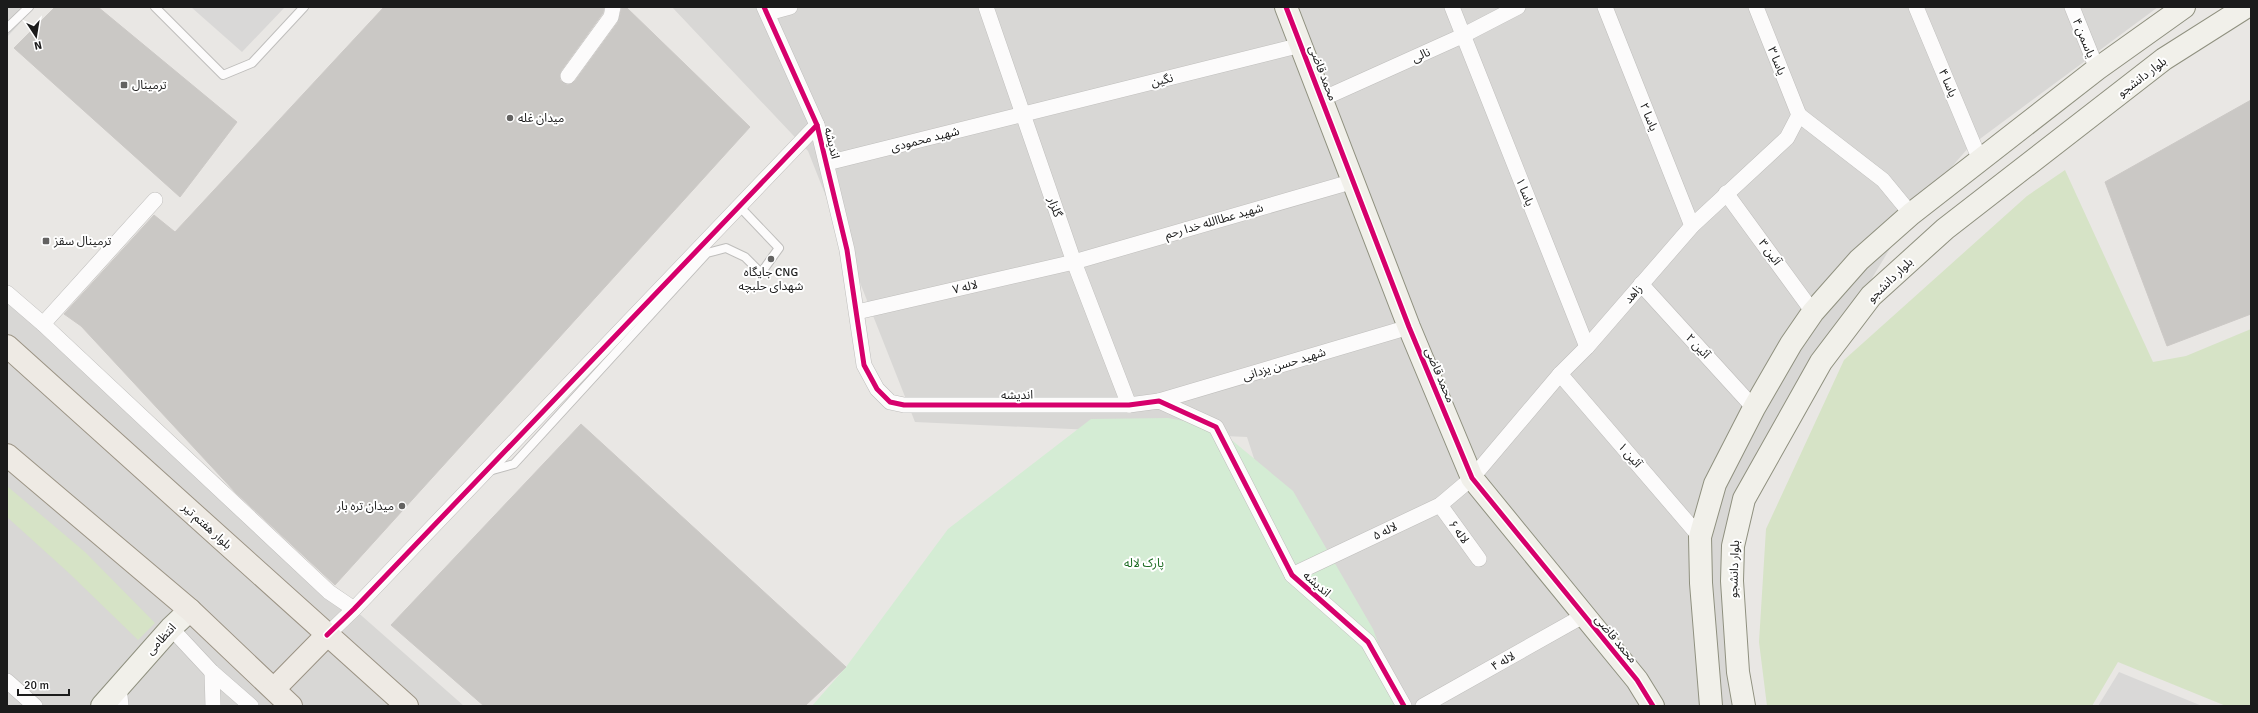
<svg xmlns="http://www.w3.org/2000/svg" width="2258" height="713" viewBox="0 0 2258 713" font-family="Signika,'Noto Sans Arabic',sans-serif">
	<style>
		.residential { fill: #d8d7d5 }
		.grass { fill: #d6e3c6 }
		.park { fill: #d4ecd4 }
		.parking { fill: #d9d8d7 }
		.building { fill: #cac8c5; stroke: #ccc9c6 }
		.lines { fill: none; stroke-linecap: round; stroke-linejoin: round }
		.lane-casing { stroke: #bfbebc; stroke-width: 10 }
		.street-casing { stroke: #bfbebc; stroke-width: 16 }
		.secondary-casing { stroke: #8f907f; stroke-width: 24 }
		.primary-casing { stroke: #9b9384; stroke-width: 24 }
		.lane { stroke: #fcfbfb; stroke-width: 8 }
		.street { stroke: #fcfbfb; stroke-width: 15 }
		.secondary { stroke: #f1f0ea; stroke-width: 22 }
		.primary { stroke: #eeeae4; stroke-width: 22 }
		.cycleway-casing { stroke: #fff; stroke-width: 8 }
		.cycleway { stroke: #d6006c; stroke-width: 5 }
		.poi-dot { fill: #636261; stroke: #fff; stroke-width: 1.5 }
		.labels { text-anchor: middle; stroke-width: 4; stroke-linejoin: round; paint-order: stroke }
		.street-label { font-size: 12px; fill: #1b1b1b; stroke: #fff }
		.poi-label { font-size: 12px; fill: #1b1b1b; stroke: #fff; text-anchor: start }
		.park-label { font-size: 12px; fill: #186a1e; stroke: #fff }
	</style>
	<rect width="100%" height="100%" fill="#e9e7e4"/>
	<!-- residential -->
	<g class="residential">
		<polygon points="7,7 35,7 7,37"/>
		<polygon points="672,7 2158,7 1969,147 1911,214 1821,362 1775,440 1738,560 1747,706 1402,706 1292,575 1247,437 915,422 808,151"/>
		<polygon points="7,293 354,609 464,706 7,706"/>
	</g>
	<!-- grass -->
	<g class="grass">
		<polygon points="2065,170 2153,362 2186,356 2251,329 2251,706 2226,706 2118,662 2092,706 1767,706 1759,642 1766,529 1844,360 2027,196"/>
		<polygon points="7,486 85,552 155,623 138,640 70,574 7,517"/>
	</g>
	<!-- park -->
	<polygon class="park" points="1168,418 1216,427 1293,491 1373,629 1401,706 812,706 846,667 948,529 1091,419"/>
	<!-- parking -->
	<g class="parking">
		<polygon points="191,7 285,7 242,52"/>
		<polygon points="2119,672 2202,706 2098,706"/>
	</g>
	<!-- building -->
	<g class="building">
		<polygon points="55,7 98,7 237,122 180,197 14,48"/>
		<polygon points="384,7 604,7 603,13 561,71 560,80 567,85 575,81 618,22 622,7 626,7 750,127 335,585 236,493 81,326 64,314 154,215 175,232"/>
		<polygon points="2251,100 2251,314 2167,346 2105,182"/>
		<polygon points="581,424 846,667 805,706 484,706 391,625"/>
	</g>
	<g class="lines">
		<!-- lane casing -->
		<g class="lane-casing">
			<g id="lane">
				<polyline points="155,7 223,75 252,63 304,7"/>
				<polyline points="7,28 29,7"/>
				<polyline points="489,471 514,464 707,253 726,248 745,257 761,273 779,248 739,206"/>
			</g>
		</g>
		<!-- street casing -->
		<g class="street-casing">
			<g id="street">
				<polyline points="764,7 817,125 847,250 864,365 877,389 890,402 904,405 1129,405 1159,401 1216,427 1292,575 1368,642 1404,706"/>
				<polyline points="986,7 1074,262 1129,405"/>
				<polyline points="1452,7 1587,347"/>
				<polyline points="1605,7 1692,226"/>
				<polyline points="1756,7 1799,115"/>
				<polyline points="1916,7 1980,160"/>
				<polyline points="2072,7 2097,69"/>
				<polyline points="768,13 790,7"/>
				<polyline points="568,76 611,17 613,7"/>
				<polyline points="1322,99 1462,36 1518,7"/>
				<polyline points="1799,115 1883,180 1911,214"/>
				<polyline points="827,163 1301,45"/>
				<polyline points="1726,193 1813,312"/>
				<polyline points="1641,284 1754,408"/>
				<polyline points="7,293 43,324 329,592 354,609"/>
				<polyline points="857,312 1074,262 1354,181"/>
				<polyline points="43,324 155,200"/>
				<polyline points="1560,374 1700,537"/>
				<polyline points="1159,401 1409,327"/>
				<polyline points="1440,505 1479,559"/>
				<polyline points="1292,575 1440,505 1472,478 1560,374 1587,347 1692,226 1787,138 1799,115"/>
				<polyline points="171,628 212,672 251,706"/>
				<polyline points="327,635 354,609 817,125"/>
				<polyline points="212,672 213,706"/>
				<polyline points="7,681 35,706"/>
				<polyline points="119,686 121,706"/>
				<polyline points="1423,706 1583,616"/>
			</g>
		</g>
		<!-- secondary casing -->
		<g class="secondary-casing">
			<g id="secondary">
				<polyline points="1286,7 1409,327 1472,478 1637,680 1653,706"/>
				<polyline points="102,706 171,628 190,610"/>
				<polyline points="1711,706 1701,583 1700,537 1715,484 1754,408 1791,344 1813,312 1859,260 1911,214 2097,69 2184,7"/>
				<polyline points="1744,706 1738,672 1732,581 1733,546 1744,499 1821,362 1871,296 1945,229 2164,59 2246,7"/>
			</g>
		</g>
		<!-- primary casing -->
		<g class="primary-casing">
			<g id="primary">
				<polyline points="7,346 407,706"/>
				<polyline points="7,455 190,610 291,706"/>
				<polyline points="274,689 327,635"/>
			</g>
		</g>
		<!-- lane -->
		<use href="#lane" class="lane"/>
		<!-- street -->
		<use href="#street" class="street"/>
		<!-- secondary -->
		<use href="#secondary" class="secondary"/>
		<!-- primary -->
		<use href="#primary" class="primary"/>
		<!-- cycleway casing -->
		<g class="cycleway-casing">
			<g id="cycleway">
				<polyline points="764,7 817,125 847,250 864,365 877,389 890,402 904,405 1129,405 1159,401 1216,427 1292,575 1368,642 1404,706"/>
				<polyline points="1286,7 1409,327 1472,478 1637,680 1653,706"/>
				<polyline points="327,635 354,609 817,125"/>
			</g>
		</g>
		<!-- cycleway -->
		<use href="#cycleway" class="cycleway"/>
	</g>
	<!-- markers -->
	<g class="poi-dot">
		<rect x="120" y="81" width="8" height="8" rx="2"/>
		<circle cx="510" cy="118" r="4"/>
		<rect x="42" y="237" width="8" height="8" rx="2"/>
		<circle cx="771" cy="259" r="4"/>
		<circle cx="402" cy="506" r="4"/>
	</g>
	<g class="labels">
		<!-- street labels -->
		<g class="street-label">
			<text transform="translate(2084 38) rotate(68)" y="4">یاسمن ۴</text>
			<text transform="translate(1421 55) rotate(-24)" y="4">نالی</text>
			<text transform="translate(1777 61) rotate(68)" y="4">یاسا ۳</text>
			<text transform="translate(1323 73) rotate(69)" y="4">محمد قاضی</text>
			<text transform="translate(2142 77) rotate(-37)" y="4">بلوار دانشجو</text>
			<text transform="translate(1162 80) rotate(-14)" y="4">نگین</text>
			<text transform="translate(1948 83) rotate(67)" y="4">یاسا ۴</text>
			<text transform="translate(1649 117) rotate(68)" y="4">یاسا ۲</text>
			<text transform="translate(925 139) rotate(-14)" y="4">شهید محمودی</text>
			<text transform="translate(832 143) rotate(76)" y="4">اندیشه</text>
			<text transform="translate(1525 192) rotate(68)" y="4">یاسا ۱</text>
			<text transform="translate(1055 207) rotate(71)" y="4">گلزار</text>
			<text transform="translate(1214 221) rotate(-16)" y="4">شهید عطاالله خدا رحم</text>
			<text transform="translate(1770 252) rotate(54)" y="4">آئین ۳</text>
			<text transform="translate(1890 280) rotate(-44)" y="4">بلوار دانشجو</text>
			<text transform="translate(965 287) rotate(-13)" y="4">لاله ۷</text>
			<text transform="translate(1633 294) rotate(-49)" y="4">زاهد</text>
			<text transform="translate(1698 346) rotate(47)" y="4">آئین ۲</text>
			<text transform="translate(1284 364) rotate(-17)" y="4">شهید حسن یزدانی</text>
			<text transform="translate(1440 375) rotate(67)" y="4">محمد قاضی</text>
			<text x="1017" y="399">اندیشه</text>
			<text transform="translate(1630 455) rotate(49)" y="4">آئین ۱</text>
			<text transform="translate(207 526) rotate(42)" y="4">بلوار هفتم تیر</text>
			<text transform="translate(1385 531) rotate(-26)" y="4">لاله ۵</text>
			<text transform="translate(1459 532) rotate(54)" y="4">لاله ۶</text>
			<text transform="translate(1734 569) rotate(-88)" y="4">بلوار دانشجو</text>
			<text transform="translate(1317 584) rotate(41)" y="4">اندیشه</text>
			<text transform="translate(161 639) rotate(-47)" y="4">انتظامی</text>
			<text transform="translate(1616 639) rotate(50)" y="4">محمد قاضی</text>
			<text transform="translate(1503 661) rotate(-30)" y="4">لاله ۴</text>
		</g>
		<!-- poi labels -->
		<g class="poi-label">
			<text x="132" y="89">ترمینال</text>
			<text x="518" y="122">میدان غله</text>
			<text x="54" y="245">ترمینال سقز</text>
			<text x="771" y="276" text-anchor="middle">جایگاه CNG<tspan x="771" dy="14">شهدای حلبچه</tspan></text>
			<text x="394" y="510" text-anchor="end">میدان تره بار</text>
		</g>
		<!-- park labels -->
		<g class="park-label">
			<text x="1144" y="567">پارک لاله</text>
		</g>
	</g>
	<!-- border -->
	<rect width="2258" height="713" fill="none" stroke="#1b1b1b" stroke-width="16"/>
	<!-- north arrow -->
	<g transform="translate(36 36) rotate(168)" stroke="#ffffff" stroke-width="3" paint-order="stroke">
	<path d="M0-3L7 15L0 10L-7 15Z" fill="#1b1b1b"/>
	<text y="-6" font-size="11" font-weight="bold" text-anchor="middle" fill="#1b1b1b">N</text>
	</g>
	<!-- scale -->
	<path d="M18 689v6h51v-6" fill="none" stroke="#1b1b1b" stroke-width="2"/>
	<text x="24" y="689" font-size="12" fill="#1b1b1b" stroke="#ffffff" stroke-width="3" paint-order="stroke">20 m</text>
</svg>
